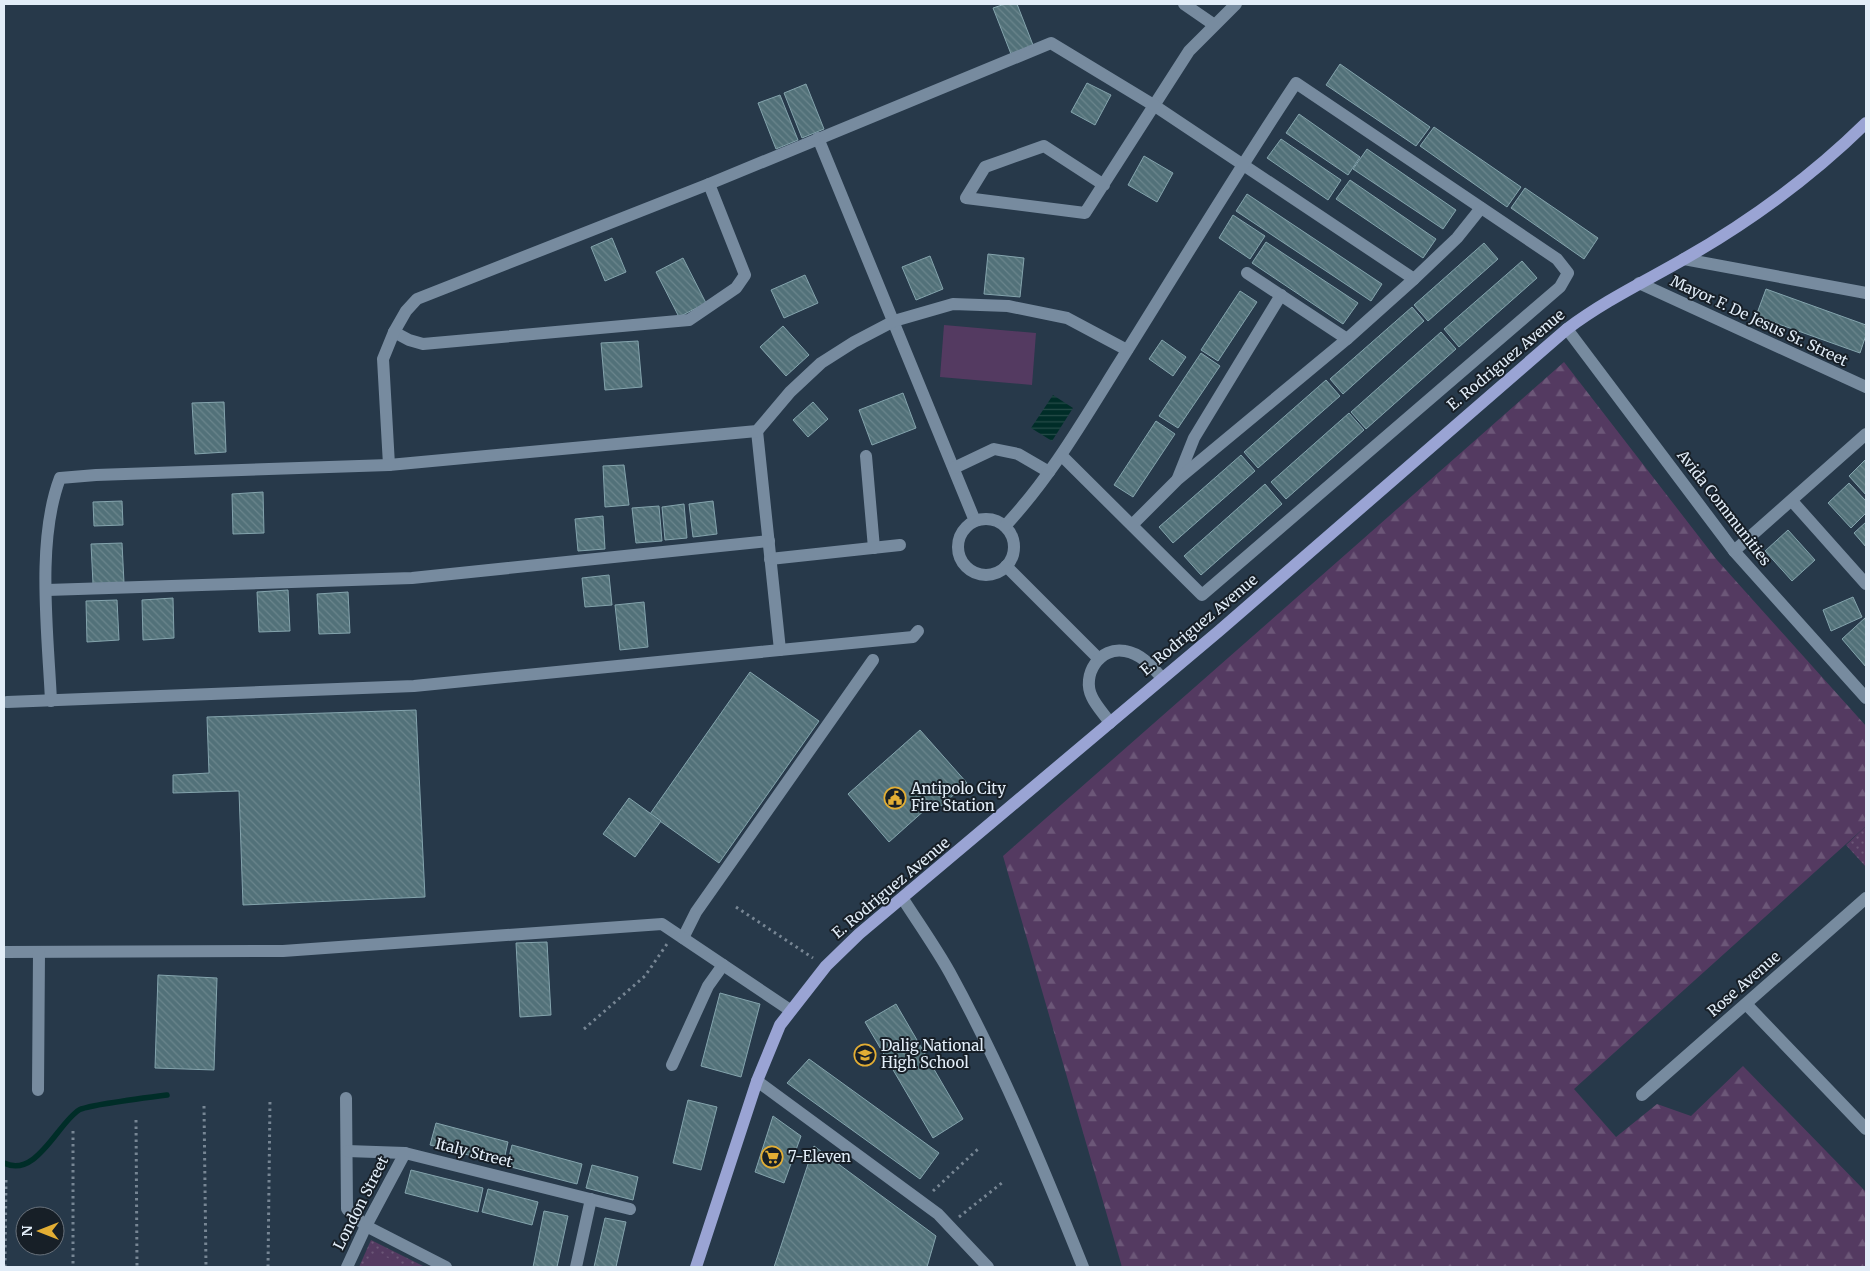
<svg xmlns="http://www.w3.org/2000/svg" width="1870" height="1271" viewBox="0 0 1870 1271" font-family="Merriweather,serif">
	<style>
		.green { fill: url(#green-dots) }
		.forest { fill: url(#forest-firs) }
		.pitch { fill: #543a61 }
		.water { fill: url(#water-rules) }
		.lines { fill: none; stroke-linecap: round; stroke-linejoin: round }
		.stream { stroke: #002d28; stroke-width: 5.5 }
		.building { fill: url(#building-back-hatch); stroke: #84a4ad }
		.path { stroke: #778694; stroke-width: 3; stroke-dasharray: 2.5 4; stroke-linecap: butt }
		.minor { stroke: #778b9f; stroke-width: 12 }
		.major { stroke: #9aa4d4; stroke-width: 12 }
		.labels { text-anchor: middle; stroke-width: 4; stroke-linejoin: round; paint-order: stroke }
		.street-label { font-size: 15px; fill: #e2edf8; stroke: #171f27 }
		.poi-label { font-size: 15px; fill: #e2edf8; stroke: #171f27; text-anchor: start }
	</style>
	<defs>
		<pattern id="green-dots" width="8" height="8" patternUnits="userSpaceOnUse" patternTransform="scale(1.25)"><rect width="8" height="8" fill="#543a61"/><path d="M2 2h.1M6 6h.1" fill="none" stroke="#6c5778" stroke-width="1.8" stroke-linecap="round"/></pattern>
		<pattern id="forest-firs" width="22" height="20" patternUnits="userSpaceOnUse" patternTransform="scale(1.25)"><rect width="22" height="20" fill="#543a61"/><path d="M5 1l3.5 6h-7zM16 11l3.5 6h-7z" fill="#6c5778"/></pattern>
		<pattern id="water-rules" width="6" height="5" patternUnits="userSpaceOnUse" patternTransform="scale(1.25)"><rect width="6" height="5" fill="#002d28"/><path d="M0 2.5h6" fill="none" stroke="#254c48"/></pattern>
		<pattern id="building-back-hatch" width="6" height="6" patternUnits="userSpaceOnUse" patternTransform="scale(1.25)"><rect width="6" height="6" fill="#527179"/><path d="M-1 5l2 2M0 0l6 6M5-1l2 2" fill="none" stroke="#6b868d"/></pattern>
	</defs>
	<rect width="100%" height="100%" fill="#27394a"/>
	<!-- green -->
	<g class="green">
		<polygon points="1866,826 1866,867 1846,845"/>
		<polygon points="371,1240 425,1267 359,1267"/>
	</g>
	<!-- forest -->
	<polygon class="forest" points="1564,362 1717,560 1866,726 1866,826 1574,1089 1616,1137 1657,1104 1691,1116 1743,1066 1866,1192 1866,1267 1122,1267 1003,856"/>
	<!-- pitch -->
	<g class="pitch">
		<polygon points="944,325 1036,333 1032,385 940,377"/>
		<polygon points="377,1252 404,1267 368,1267"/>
	</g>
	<!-- water -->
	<polygon class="water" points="1053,395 1073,408 1052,441 1031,428"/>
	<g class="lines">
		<!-- stream -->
		<path class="stream" d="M4,1163c32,16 54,-40 75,-53 8,-5 73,-13 88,-15"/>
	</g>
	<!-- building -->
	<g class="building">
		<polygon points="1005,4 1017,4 1033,45 1011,54 993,8"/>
		<polygon points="1340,64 1430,127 1416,146 1326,85"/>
		<polygon points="1087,83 1111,95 1095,125 1071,112"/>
		<polygon points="806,84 824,129 802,138 784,93"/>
		<polygon points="780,95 798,140 776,149 758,103"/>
		<polygon points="1299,114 1360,157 1348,175 1286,133"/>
		<polygon points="1434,127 1521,187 1507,207 1420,146"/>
		<polygon points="1281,139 1341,180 1328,200 1267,158"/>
		<polygon points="1367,149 1456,210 1443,229 1353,169"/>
		<polygon points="1144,156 1173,173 1157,202 1128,185"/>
		<polygon points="1350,180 1436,239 1423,258 1336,199"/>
		<polygon points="1525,188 1598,238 1584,259 1511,208"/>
		<polygon points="1247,194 1382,284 1371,301 1236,211"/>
		<polygon points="1233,215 1265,236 1250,259 1219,238"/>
		<polygon points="612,238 626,272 605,281 591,247"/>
		<polygon points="1266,242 1358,303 1343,324 1252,263"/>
		<polygon points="1484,243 1498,259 1428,321 1414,305"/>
		<polygon points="988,254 1024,258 1020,297 984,294"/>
		<polygon points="930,256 943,289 916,300 902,267"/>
		<polygon points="683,258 706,303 679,317 656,272"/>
		<polygon points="1522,261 1537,278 1459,347 1444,329"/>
		<polygon points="805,275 818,303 784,318 771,290"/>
		<polygon points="1766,289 1866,325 1866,335 1860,353 1756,316"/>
		<polygon points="1240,291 1257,302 1218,361 1201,350"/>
		<polygon points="1412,307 1424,321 1343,394 1330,379"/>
		<polygon points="783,326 809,355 786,376 760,347"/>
		<polygon points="1441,332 1456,349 1366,429 1351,412"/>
		<polygon points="1162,340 1186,357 1173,376 1149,359"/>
		<polygon points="638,341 642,387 605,390 601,343"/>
		<polygon points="1201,353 1220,366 1178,428 1159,416"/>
		<polygon points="1326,380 1340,396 1258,468 1244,452"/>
		<polygon points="903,393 916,428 872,445 859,410"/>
		<polygon points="224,402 226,452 195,454 192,403"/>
		<polygon points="813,402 828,419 808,437 793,420"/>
		<polygon points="1349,413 1364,430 1286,499 1271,482"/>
		<polygon points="1156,421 1175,434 1133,497 1114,485"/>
		<polygon points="1241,455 1255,471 1173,543 1159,527"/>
		<polygon points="1866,459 1866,495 1849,476"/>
		<polygon points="624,465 629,505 605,507 603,466"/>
		<polygon points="1849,483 1866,501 1866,513 1851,528 1828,503"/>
		<polygon points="1265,484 1282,504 1201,575 1184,556"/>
		<polygon points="263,492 264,533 233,534 232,494"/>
		<polygon points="122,501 123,525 94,526 93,502"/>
		<polygon points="713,501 717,534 693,537 689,504"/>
		<polygon points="684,504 687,538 665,540 662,507"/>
		<polygon points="659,506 662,541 636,543 632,508"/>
		<polygon points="603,516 605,549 578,551 575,519"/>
		<polygon points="1866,522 1866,547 1854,533"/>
		<polygon points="1788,530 1815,560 1792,581 1765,551"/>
		<polygon points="122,543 124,583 93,584 91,544"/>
		<polygon points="609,575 612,605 585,607 582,578"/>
		<polygon points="288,590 290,631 259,632 257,592"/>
		<polygon points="348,592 350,633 319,634 317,594"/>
		<polygon points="1853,597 1862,617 1831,631 1823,610"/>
		<polygon points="173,598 174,638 143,640 142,600"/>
		<polygon points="117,600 119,640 87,642 86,601"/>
		<polygon points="644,602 648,647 620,650 615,605"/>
		<polygon points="1866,617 1866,667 1842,639"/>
		<polygon points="750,672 819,721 719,863 650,814"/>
		<polygon points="416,710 425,897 243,905 239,791 173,793 173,775 209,773 207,717"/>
		<polygon points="920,730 967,783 941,806 936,800 889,842 848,794"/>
		<polygon points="629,798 661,821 635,857 603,834"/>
		<polygon points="547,942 551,1015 520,1017 516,943"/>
		<polygon points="158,975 217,978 214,1070 155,1068"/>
		<polygon points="720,993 760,1004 741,1077 701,1066"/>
		<polygon points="896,1004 963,1119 933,1138 865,1022"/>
		<polygon points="809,1059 939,1153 920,1179 787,1083"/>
		<polygon points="688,1100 717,1107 701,1170 673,1163"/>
		<polygon points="773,1116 801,1136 784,1183 755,1172"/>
		<polygon points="436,1123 508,1142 503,1164 430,1145"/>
		<polygon points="512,1145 582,1164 577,1184 507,1166"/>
		<polygon points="814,1146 936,1236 927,1267 774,1267"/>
		<polygon points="592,1165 638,1177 633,1200 586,1188"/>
		<polygon points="411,1170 483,1188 478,1212 405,1193"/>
		<polygon points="488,1189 538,1202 532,1225 482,1212"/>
		<polygon points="544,1211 568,1216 557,1267 533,1267"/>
		<polygon points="605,1218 626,1222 616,1267 594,1267"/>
	</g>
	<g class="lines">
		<!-- path -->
		<g class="path">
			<polyline points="736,907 813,958"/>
			<polyline points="584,1029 645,976 667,944"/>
			<polyline points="204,1106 206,1267"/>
			<polyline points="136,1120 137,1267"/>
			<polyline points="73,1131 73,1267"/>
			<polyline points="933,1191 979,1148"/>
			<polyline points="959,1217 1003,1182"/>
			<polyline points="5,1267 6,1178"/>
			<polyline points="268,1267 270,1099"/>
		</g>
		<!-- minor -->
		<g class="minor">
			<polyline points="1184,4 1213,24"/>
			<polyline points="818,138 975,521"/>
			<polyline points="1104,185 1044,146 985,167 966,198 1085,213 1189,51 1236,4"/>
			<polyline points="1684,259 1866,293"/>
			<polyline points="1247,273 1347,339"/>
			<polyline points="1639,283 1866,387"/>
			<polyline points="1567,329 1734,551 1866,698"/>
			<polyline points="394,332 409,340 423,344 689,320 736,288 745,275 709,184"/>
			<polyline points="757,431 780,650"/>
			<polyline points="866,456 874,548"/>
			<polyline points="389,465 383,359 394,332 406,311 417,299 709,184 1051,43 1155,106 1414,279"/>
			<polyline points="954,468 994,449 1018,454 1049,472"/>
			<polyline points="1178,478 1194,438 1281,295"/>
			<polyline points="1792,501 1866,584"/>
			<circle cx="986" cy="547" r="28"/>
			<polyline points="1132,525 1177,480 1347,339 1414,279 1457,238 1481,208"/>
			<path d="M1005,526c45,-48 78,-105 113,-161 59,-94 116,-189 178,-282l261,176 11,14 -8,14 -358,308 -141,-140"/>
			<polyline points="1734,551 1866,434"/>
			<polyline points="770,559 900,545"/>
			<polyline points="1006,566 1098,658"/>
			<polyline points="47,590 412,578 769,541"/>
			<path d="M51,701c-3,-67 -15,-160 9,-223l36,-3 293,-10 368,-34 33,-39 31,-29 33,-21 40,-21 59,-17 55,2 59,12 60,32"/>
			<polyline points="7,702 414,686 913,637 918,631"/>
			<path d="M1110,723c-5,-8 -14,-17 -18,-26 -11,-22 8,-51 33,-46 17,3 27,16 37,27"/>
			<path d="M903,899c16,25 33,49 47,74 52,95 93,194 133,294"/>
			<polyline points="683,938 696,912 873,660"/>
			<polyline points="4,952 283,951 662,924 790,1010"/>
			<polyline points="1746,1004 1866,1129"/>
			<polyline points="672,1065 708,986 723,965"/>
			<polyline points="757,1081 938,1214 988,1267"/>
			<polyline points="38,1090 39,953"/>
			<polyline points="1642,1095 1866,898"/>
			<polyline points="346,1098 347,1209 366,1226 446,1267"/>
			<polyline points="347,1151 405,1153 630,1209"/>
			<polyline points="347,1267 366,1226 405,1153"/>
			<polyline points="576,1267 591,1199"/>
		</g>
		<!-- major -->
		<path class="major" d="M696,1267l61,-186 23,-56 46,-59 33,-32 360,-303 348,-302c37,-28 77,-47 117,-70 65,-37 129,-84 182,-136"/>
	</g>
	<!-- icons -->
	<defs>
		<g id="civic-ring" transform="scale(1.125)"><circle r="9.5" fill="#171f27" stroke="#e3ae34" stroke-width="1.5"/><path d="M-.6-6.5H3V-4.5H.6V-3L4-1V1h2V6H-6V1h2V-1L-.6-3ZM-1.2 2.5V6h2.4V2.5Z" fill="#e3ae34"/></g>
		<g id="school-ring" transform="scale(1.125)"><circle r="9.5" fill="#171f27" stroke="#e3ae34" stroke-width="1.5"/><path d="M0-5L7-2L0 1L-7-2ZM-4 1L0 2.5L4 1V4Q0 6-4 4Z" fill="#e3ae34"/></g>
		<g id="supermarket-ring" transform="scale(1.125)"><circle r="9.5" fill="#171f27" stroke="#e3ae34" stroke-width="1.5"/><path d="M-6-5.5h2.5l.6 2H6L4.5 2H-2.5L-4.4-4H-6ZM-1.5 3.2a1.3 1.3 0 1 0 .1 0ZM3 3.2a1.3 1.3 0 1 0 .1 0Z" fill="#e3ae34"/></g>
	</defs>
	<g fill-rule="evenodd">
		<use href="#civic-ring" x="895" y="798"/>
		<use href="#school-ring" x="865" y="1055"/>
		<use href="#supermarket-ring" x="772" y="1157"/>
	</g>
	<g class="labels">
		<!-- street labels -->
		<g class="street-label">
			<text transform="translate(1759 321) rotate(25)" y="5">Mayor F. De Jesus Sr. Street</text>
			<text transform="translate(1506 360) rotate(-40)" y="5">E. Rodriguez Avenue</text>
			<text transform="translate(1724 508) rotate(52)" y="5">Avida Communities</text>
			<text transform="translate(1199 625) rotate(-40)" y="5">E. Rodriguez Avenue</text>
			<text transform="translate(891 888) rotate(-40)" y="5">E. Rodriguez Avenue</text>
			<text transform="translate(1744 984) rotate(-41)" y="5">Rose Avenue</text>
			<text transform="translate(474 1153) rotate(14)" y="5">Italy Street</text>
			<text transform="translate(361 1203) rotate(-63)" y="5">London Street</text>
		</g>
		<!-- poi labels -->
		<g class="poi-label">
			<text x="911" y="794">Antipolo City<tspan x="911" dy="17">Fire Station</tspan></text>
			<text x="881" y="1051">Dalig National<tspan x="881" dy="17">High School</tspan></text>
			<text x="788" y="1162">7-Eleven</text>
		</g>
	</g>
	<!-- border -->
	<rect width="1870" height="1271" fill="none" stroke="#e2edf8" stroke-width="10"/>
	<!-- north arrow -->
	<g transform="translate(40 1231) rotate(270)"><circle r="24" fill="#171f27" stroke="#68717b"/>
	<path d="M0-4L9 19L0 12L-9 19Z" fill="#e3ae34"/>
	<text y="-8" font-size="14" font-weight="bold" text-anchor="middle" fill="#e2edf8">N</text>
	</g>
</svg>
